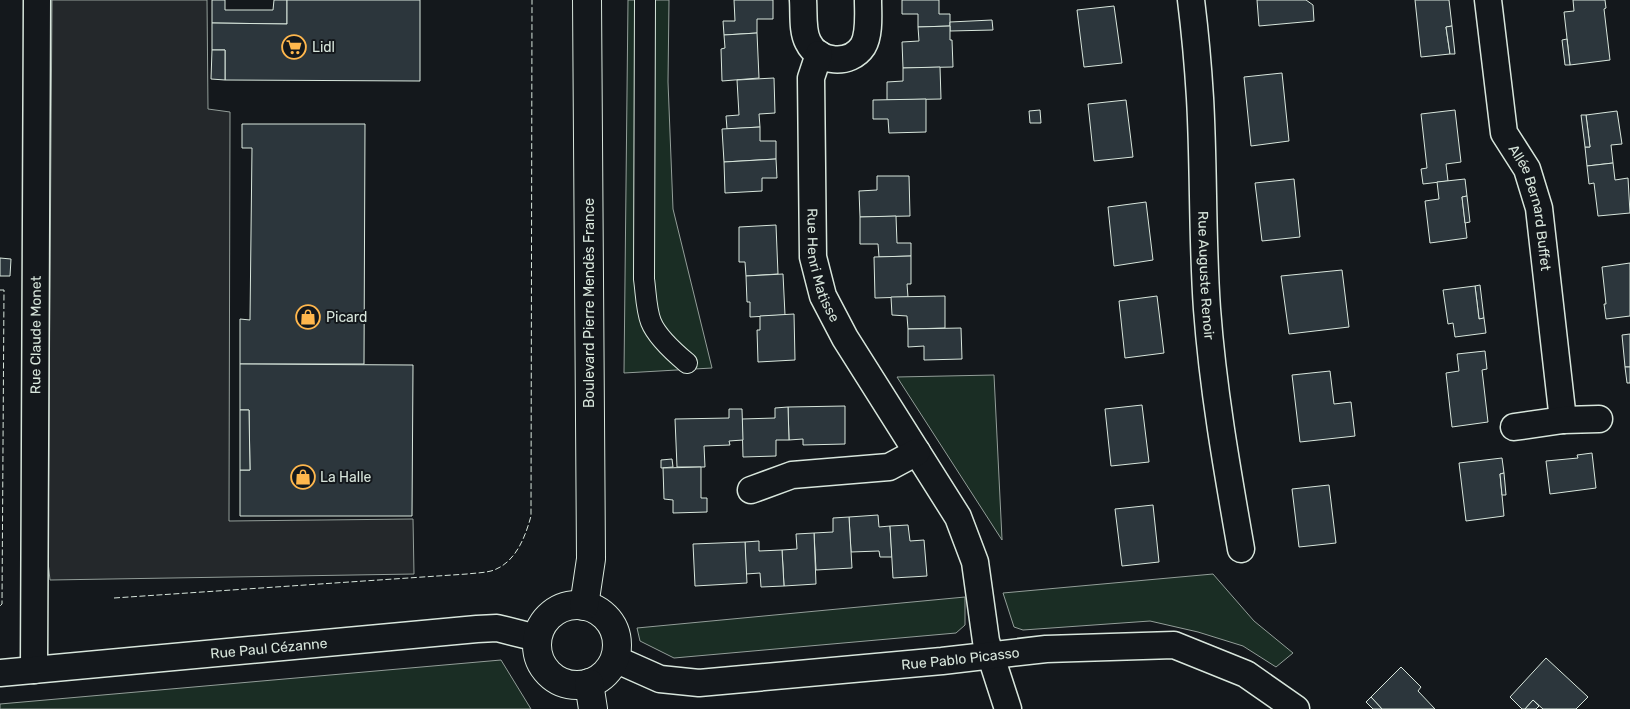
<svg xmlns="http://www.w3.org/2000/svg" width="1630" height="709" viewBox="0 0 1630 709" font-family="Rubik,sans-serif">
	<style>
		.green { fill: #1a2d24; stroke: #939e99 }
		.parking { fill: #24282b; stroke: #939e99 }
		.building { fill: #2c363c; stroke: #d8e6dc }
		.lines { fill: none; stroke-linecap: round; stroke-linejoin: round }
		.pedestrian-casing { stroke: #d8e6dc; stroke-width: 22 }
		.minor-casing { stroke: #d8e6dc; stroke-width: 29 }
		.tertiary-casing { stroke: #d8e6dc; stroke-width: 30 }
		.pedestrian { stroke: #14181c; stroke-width: 20 }
		.minor { stroke: #14181c; stroke-width: 26 }
		.tertiary { stroke: #14181c; stroke-width: 28 }
		.fence { stroke: #d8e6dc; stroke-width: 1; stroke-dasharray: 6 2.5; stroke-linecap: butt }
		.labels { text-anchor: middle; stroke-width: 4; stroke-linejoin: round; paint-order: stroke }
		.poi-label { font-size: 14px; fill: #d8e6dc; stroke: #14181c; text-anchor: start }
		.street-label { font-size: 14px; fill: #d8e6dc; stroke: #14181c }
	</style>
	<rect width="100%" height="100%" fill="#14181c"/>
	<!-- green -->
	<g class="green">
		<polygon points="628,0 669,0 668,82 673,209 712,368 624,373"/>
		<polygon points="994,375 1002,539 1002,540 897,377"/>
		<polygon points="1213,574 1254,621 1293,653 1276,667 1243,646 1198,632 1150,621 1023,630 1014,627 1003,593"/>
		<polygon points="965,597 965,625 956,633 674,658 640,641 637,628"/>
		<polygon points="501,660 531,709 0,709 0,704"/>
	</g>
	<!-- parking -->
	<polygon class="parking" points="52,0 207,0 208,109 230,112 229,521 413,519 414,574 50,580 48,562"/>
	<!-- building -->
	<g class="building">
		<polygon points="212,0 225,0 225,10 273,10 274,0 287,0 287,24 212,23"/>
		<polygon points="287,0 420,0 420,81 225,80 225,50 212,50 212,23 287,24"/>
		<polygon points="734,0 773,0 773,19 757,19 757,33 724,35 723,21 735,21"/>
		<polygon points="902,0 939,0 939,14 950,14 950,26 918,27 918,14 902,14"/>
		<polygon points="1257,0 1306,0 1313,5 1314,21 1259,26"/>
		<polygon points="1415,0 1449,0 1452,26 1446,27 1450,54 1421,57"/>
		<polygon points="1573,0 1605,0 1606,8 1604,9 1610,60 1570,65 1564,12 1574,11"/>
		<polygon points="1114,6 1122,63 1084,67 1077,10"/>
		<polygon points="992,20 993,30 950,31 950,22"/>
		<polygon points="950,26 950,40 952,40 953,67 903,68 902,42 919,41 918,27"/>
		<polygon points="1452,26 1455,54 1450,54 1446,27"/>
		<polygon points="757,33 759,78 722,81 721,49 725,48 724,35"/>
		<polygon points="1567,39 1570,65 1565,65 1562,40"/>
		<polygon points="212,50 225,50 225,80 211,79"/>
		<polygon points="940,67 941,99 887,100 887,82 903,81 903,68"/>
		<polygon points="1282,73 1289,141 1251,146 1244,77"/>
		<polygon points="774,78 775,113 759,114 760,127 727,129 726,116 739,115 737,80"/>
		<polygon points="926,99 926,132 889,133 888,119 873,119 873,100"/>
		<polygon points="1126,100 1133,157 1094,161 1088,104"/>
		<polygon points="1040,110 1041,123 1030,123 1029,111"/>
		<polygon points="1455,110 1461,162 1446,164 1448,181 1423,184 1421,169 1427,168 1421,114"/>
		<polygon points="1617,111 1622,144 1611,145 1613,163 1587,166 1585,147 1590,147 1586,115"/>
		<polygon points="1581,115 1586,115 1590,147 1585,147"/>
		<polygon points="242,124 365,124 364,364 240,364 240,319 250,320 252,148 242,148"/>
		<polygon points="760,127 760,141 776,141 776,159 724,162 722,129"/>
		<polygon points="776,159 777,178 762,178 762,191 725,193 724,162"/>
		<polygon points="1613,163 1615,180 1628,178 1630,213 1598,216 1594,183 1589,184 1587,166"/>
		<polygon points="877,176 909,176 910,216 860,217 859,191 877,190"/>
		<polygon points="1294,179 1300,237 1262,241 1255,183"/>
		<polygon points="1465,179 1467,196 1462,197 1467,238 1430,243 1425,201 1439,199 1437,182"/>
		<polygon points="1467,196 1470,222 1465,223 1462,197"/>
		<polygon points="1146,202 1153,260 1114,266 1108,207"/>
		<polygon points="896,216 897,243 911,243 911,256 879,257 878,244 860,244 860,217"/>
		<polygon points="776,225 778,274 746,276 745,262 739,262 739,227"/>
		<polygon points="911,256 911,284 907,284 908,297 875,298 874,257"/>
		<polygon points="0,258 11,259 10,276 0,276"/>
		<polygon points="1630,263 1630,316 1606,319 1604,304 1606,304 1602,267"/>
		<polygon points="1342,270 1349,327 1289,334 1281,276"/>
		<polygon points="783,274 785,315 750,317 750,302 747,302 746,276"/>
		<polygon points="1480,285 1484,318 1479,319 1475,286"/>
		<polygon points="1475,286 1479,319 1484,318 1486,333 1455,337 1453,323 1448,324 1443,290"/>
		<polygon points="945,296 945,328 908,329 907,316 892,315 891,297"/>
		<polygon points="1157,296 1164,353 1125,358 1119,301"/>
		<polygon points="794,314 795,360 758,362 757,330 760,330 760,316"/>
		<polygon points="961,328 962,359 924,360 924,346 908,347 908,329"/>
		<polygon points="1630,334 1630,367 1625,367 1622,335"/>
		<polygon points="1485,351 1487,369 1482,370 1488,422 1452,427 1446,373 1459,371 1457,354"/>
		<polygon points="240,364 413,365 412,516 240,516 240,470 250,470 249,410 240,410"/>
		<polygon points="1625,367 1630,367 1630,383 1627,383"/>
		<polygon points="1330,371 1334,404 1351,402 1355,436 1300,442 1292,375"/>
		<polygon points="1142,405 1149,462 1111,466 1105,409"/>
		<polygon points="845,406 845,444 803,445 803,439 789,440 788,407"/>
		<polygon points="788,407 789,440 776,440 776,456 743,457 742,419 775,418 775,408"/>
		<polygon points="729,409 742,409 743,440 729,441 730,445 704,446 705,467 677,467 675,419 729,418"/>
		<polygon points="240,410 249,410 250,470 240,470"/>
		<polygon points="1592,453 1596,488 1550,494 1546,461 1578,458 1577,455"/>
		<polygon points="1502,458 1504,473 1500,474 1504,516 1466,521 1459,463"/>
		<polygon points="672,459 673,467 661,468 661,460"/>
		<polygon points="701,467 701,498 707,498 707,512 673,513 673,500 664,499 663,468"/>
		<polygon points="1504,473 1506,495 1502,495 1500,474"/>
		<polygon points="1329,485 1336,543 1299,547 1292,489"/>
		<polygon points="1153,505 1159,562 1122,566 1115,509"/>
		<polygon points="878,515 879,527 890,526 892,557 880,557 879,551 851,552 849,517"/>
		<polygon points="849,517 852,568 816,570 814,533 833,532 833,518"/>
		<polygon points="908,525 910,541 924,540 927,576 893,578 890,526"/>
		<polygon points="814,533 816,584 784,586 782,550 797,549 796,534"/>
		<polygon points="759,541 759,551 782,550 784,586 761,587 760,573 746,574 745,542"/>
		<polygon points="745,542 747,583 695,586 693,544"/>
		<polygon points="1546,658 1588,697 1576,709 1543,709 1533,700 1525,709 1522,709 1510,697"/>
		<polygon points="1401,667 1421,687 1418,691 1435,709 1382,709 1371,697"/>
		<polygon points="1371,697 1382,709 1373,709 1366,702"/>
		<polygon points="1533,700 1539,706 1536,709 1525,709"/>
	</g>
	<g class="lines">
		<!-- pedestrian casing -->
		<g class="pedestrian-casing">
			<path id="pedestrian" d="M645,0l-1,279c2,14 2,30 7,43 6,15 24,31 36,41"/>
		</g>
		<!-- minor casing -->
		<g class="minor-casing">
			<g id="minor">
				<path d="M803,0c1,13 -1,31 5,42 10,21 42,24 55,4 7,-12 5,-33 5,-46"/>
				<path id="s1" d="M1191,0c4,32 7,65 9,98 4,70 2,141 7,211 6,81 20,160 34,240"/>
				<path id="s2" d="M1488,0l16,133 23,36 12,39 24,212"/>
				<path id="s3" d="M819,54l-8,24 2,179 10,39 22,42 113,179 17,45 11,79 22,68"/>
				<polyline points="1514,427 1563,420 1599,419"/>
				<polyline points="751,490 792,475 889,467 917,452"/>
				<path id="s4" d="M615,659l45,20 39,4 243,-22 104,-12 128,-4 72,29 50,35"/>
				<path id="s5" d="M34,670l3,-670"/>
				<path id="s6" d="M0,673l477,-44 20,-1 40,10"/>
			</g>
		</g>
		<!-- tertiary casing -->
		<g class="tertiary-casing">
			<g id="tertiary">
				<circle cx="577" cy="645" r="40"/>
				<polyline points="584,606 591,559 587,0"/>
				<polyline points="589,683 593,709"/>
			</g>
		</g>
		<!-- pedestrian -->
		<use href="#pedestrian" class="pedestrian"/>
		<!-- minor -->
		<use href="#minor" class="minor"/>
		<!-- tertiary -->
		<use href="#tertiary" class="tertiary"/>
		<!-- fence -->
		<g class="fence">
			<polyline points="0,290 4,290 2,604 0,606"/>
			<path d="M114,598l353,-24c8,-1 16,-1 24,-3 24,-7 34,-33 40,-55l1,-516"/>
		</g>
	</g>
	<!-- icons -->
	<defs>
		<g id="supermarket-ring" transform="scale(1.25)"><circle r="9.5" fill="#14181c" stroke="#ffb74d" stroke-width="1.5"/><path d="M-6-5.5h2.5l.6 2H6L4.5 2H-2.5L-4.4-4H-6ZM-1.5 3.2a1.3 1.3 0 1 0 .1 0ZM3 3.2a1.3 1.3 0 1 0 .1 0Z" fill="#ffb74d"/></g>
		<g id="shop-ring" transform="scale(1.25)"><circle r="9.5" fill="#14181c" stroke="#ffb74d" stroke-width="1.5"/><path d="M-5-2.5h2.3a2.7 3.5 0 0 1 5.4 0H5L5.5 6h-11ZM-1.5-2.5h3a1.5 2.3 0 0 0-3 0Z" fill="#ffb74d"/></g>
	</defs>
	<g fill-rule="evenodd">
		<use href="#supermarket-ring" x="294" y="47"/>
		<use href="#shop-ring" x="308" y="317"/>
		<use href="#shop-ring" x="303" y="477"/>
	</g>
	<g class="labels">
		<!-- poi labels -->
		<g class="poi-label">
			<text x="312" y="52">Lidl</text>
			<text x="326" y="322">Picard</text>
			<text x="320" y="482">La Halle</text>
		</g>
		<!-- street labels -->
		<g class="street-label">
			<text dy="5" stroke="none"><textPath href="#s2" startOffset="215">Allée Bernard Buffet</textPath></text>
			<text dy="5" stroke="none"><textPath href="#s3" startOffset="214">Rue Henri Matisse</textPath></text>
			<text dy="5" stroke="none"><textPath href="#s1" startOffset="276">Rue Auguste Renoir</textPath></text>
			<text transform="translate(589 303) rotate(-90)" y="5">Boulevard Pierre Mendès France</text>
			<text dy="5" stroke="none"><textPath href="#s5" startOffset="335">Rue Claude Monet</textPath></text>
			<text dy="5" stroke="none"><textPath href="#s6" startOffset="270">Rue Paul Cézanne</textPath></text>
			<text dy="5" stroke="none"><textPath href="#s4" startOffset="351">Rue Pablo Picasso</textPath></text>
		</g>
	</g>
</svg>
